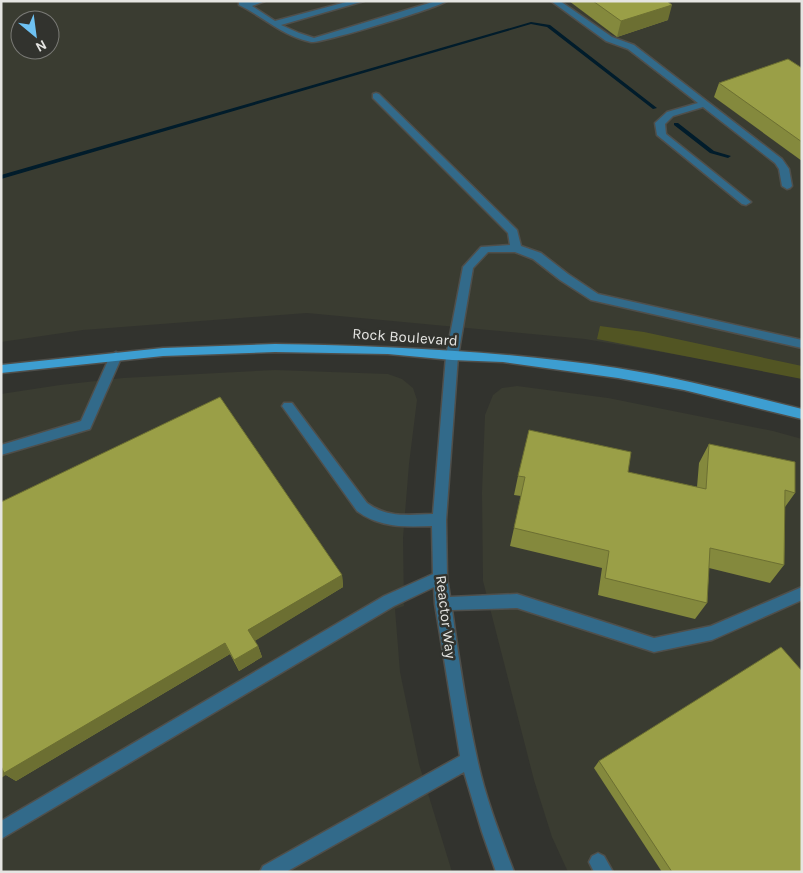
<svg xmlns="http://www.w3.org/2000/svg" width="803" height="873" viewBox="0 0 803 873" font-family="Karla,sans-serif">
	<style>
		.built { fill: #3a3c31; fill-rule: evenodd }
		.green { fill: #525523 }
		.lines { fill: none; stroke-linecap: round; stroke-linejoin: round }
		.stream { fill: #011c2b; fill-rule: evenodd }
		.minor-casing { stroke: #4f4f4b; stroke-width: 3 }
		.major-casing { stroke: #4f4f4b; stroke-width: 3 }
		.minor { fill: #326a8a; fill-rule: evenodd }
		.major { fill: #3d9ed1; fill-rule: evenodd }
		.wall { fill: #84893d }
		.shaded-wall { fill: #6c6f32 }
		.building { fill: #9a9f47; stroke: #6c6f32 }
		.labels { text-anchor: middle; stroke-width: 5; stroke-linejoin: round; paint-order: stroke }
		.street-label { font-size: 15px; fill: #e5e5e2; stroke: #32332e }
	</style>
	<rect width="100%" height="100%" fill="#32332e"/>
	<!-- built -->
	<g class="built">
		<path d="M1,1h801v375l-217,-37 -278,-26 -224,17 -82,12zM20,20h30v30h-30z"/>
		<polygon points="275,370 388,374 402,379 413,388 417,400 409,464 403,538 404,606 395,609 400,672 419,764 452,872 1,872 1,394 60,385 123,378"/>
		<polygon points="517,386 608,398 773,431 802,439 802,872 568,872 552,837 534,780 483,581 482,492 485,415 493,395 502,388"/>
	</g>
	<!-- green -->
	<polygon class="green" points="600,326 644,332 802,366 802,379 597,339"/>
	<g class="lines">
		<!-- stream -->
		<g class="stream">
			<polygon points="531,22 550,25 657,108 653,109 547,27 531,24 1,179 1,175"/>
			<polygon points="674,123 678,123 714,151 731,156 728,158 710,153 674,125"/>
		</g>
		<!-- minor casing -->
		<g class="minor-casing">
			<g id="minor">
				<path d="M239,1h26l-13,5 23,15 75,-20h14l-83,24 18,8 15,5 122,-37h11c-10,7 -127,43 -136,41 -29,-6 -47,-25 -72,-37z"/>
				<polygon points="551,1 560,1 612,37 634,45 782,159 789,169 792,186 790,188 787,189 782,186 779,169 775,163 703,107 673,116 665,124 666,134 751,202 746,205 742,204 657,135 655,123 667,112 698,103 628,49 606,41"/>
				<path d="M376,93l3,1 138,136 4,16 20,7 27,21 30,20 204,46v8l-211,-48 -31,-20 -27,-21 -18,-7h-27l-15,16 -15,88 -12,164 1,58 3,19 67,-3 137,44 57,-12 91,-39v13l-90,40 -58,12 -137,-44 -65,2c7,50 14,99 25,148 8,39 23,77 37,114h-18l-14,-40 -18,-60 -178,100h-26l3,-6 197,-110 -25,-152 -1,-17 -40,19 -393,233v-18l383,-225 49,-22 -1,-48c-27,1 -52,2 -75,-15l-75,-105 2,-3h8l75,100c20,15 42,12 66,11l13,-158 17,-89 18,-20 29,-2 -2,-12 -135,-135v-4z"/>
				<polygon points="116,352 122,356 90,429 1,455 1,445 81,421 110,356"/>
				<polygon points="598,853 604,856 613,872 594,872 589,862 592,856"/>
			</g>
		</g>
		<!-- major casing -->
		<g class="major-casing">
			<path id="major" d="M275,344c115,2 229,7 342,24 63,10 124,26 185,41v10l-118,-29 -66,-12 -115,-16 -51,-2 -64,-6 -113,-2 -112,4 -162,17v-8l162,-17z"/>
		</g>
		<!-- minor -->
		<use href="#minor" class="minor"/>
		<!-- major -->
		<use href="#major" class="major"/>
	</g>
	<!-- wall -->
	<g class="wall">
		<polygon points="569,1 667,1 668,20 617,37"/>
		<polygon points="802,68 802,161 714,97 719,83"/>
		<polygon points="709,444 795,493 785,507 784,565 770,583 709,568 707,603 695,619 598,595 602,568 510,546 521,496 514,495 518,476 628,472 697,487 699,463"/>
		<polygon points="342,575 343,587 254,641 258,646 262,657 239,671 230,654 16,781 6,775"/>
		<polygon points="599,761 802,872 662,872 594,768"/>
	</g>
	<!-- shaded-wall -->
	<g class="shaded-wall">
		<polygon points="672,5 668,20 617,37 621,21"/>
		<polygon points="342,575 343,587 253,642 248,630"/>
		<polygon points="225,643 230,654 16,781 6,775 1,778 1,764"/>
		<polygon points="258,646 262,657 239,671 234,660"/>
	</g>
	<!-- building -->
	<g class="building">
		<polygon points="593,1 667,1 672,5 621,21"/>
		<polygon points="788,59 802,68 802,142 719,83"/>
		<polygon points="220,397 342,575 248,630 258,646 234,660 225,643 4,773 1,766 1,502"/>
		<polygon points="529,430 631,452 628,472 706,489 709,444 795,462 795,493 785,490 784,565 710,548 707,603 605,578 609,551 514,528 525,477 518,476"/>
		<polygon points="781,647 802,671 802,872 672,872 599,761"/>
	</g>
	<g class="labels">
		<!-- street labels -->
		<g class="street-label">
			<text transform="translate(405 337) rotate(4)" y="5">Rock Boulevard</text>
			<text transform="translate(446 617) rotate(83)" y="5">Reactor Way</text>
		</g>
	</g>
	<!-- border -->
	<rect width="803" height="873" fill="none" stroke="#e5e5e2" stroke-width="5"/>
	<!-- north arrow -->
	<g transform="translate(35 35) rotate(151)"><circle r="24" fill="#32332e" stroke="#7a7a76"/>
	<path d="M0-4L9 19L0 12L-9 19Z" fill="#6ec2f3"/>
	<text y="-8" font-size="14" font-weight="bold" text-anchor="middle" fill="#e5e5e2">N</text>
	</g>
</svg>
